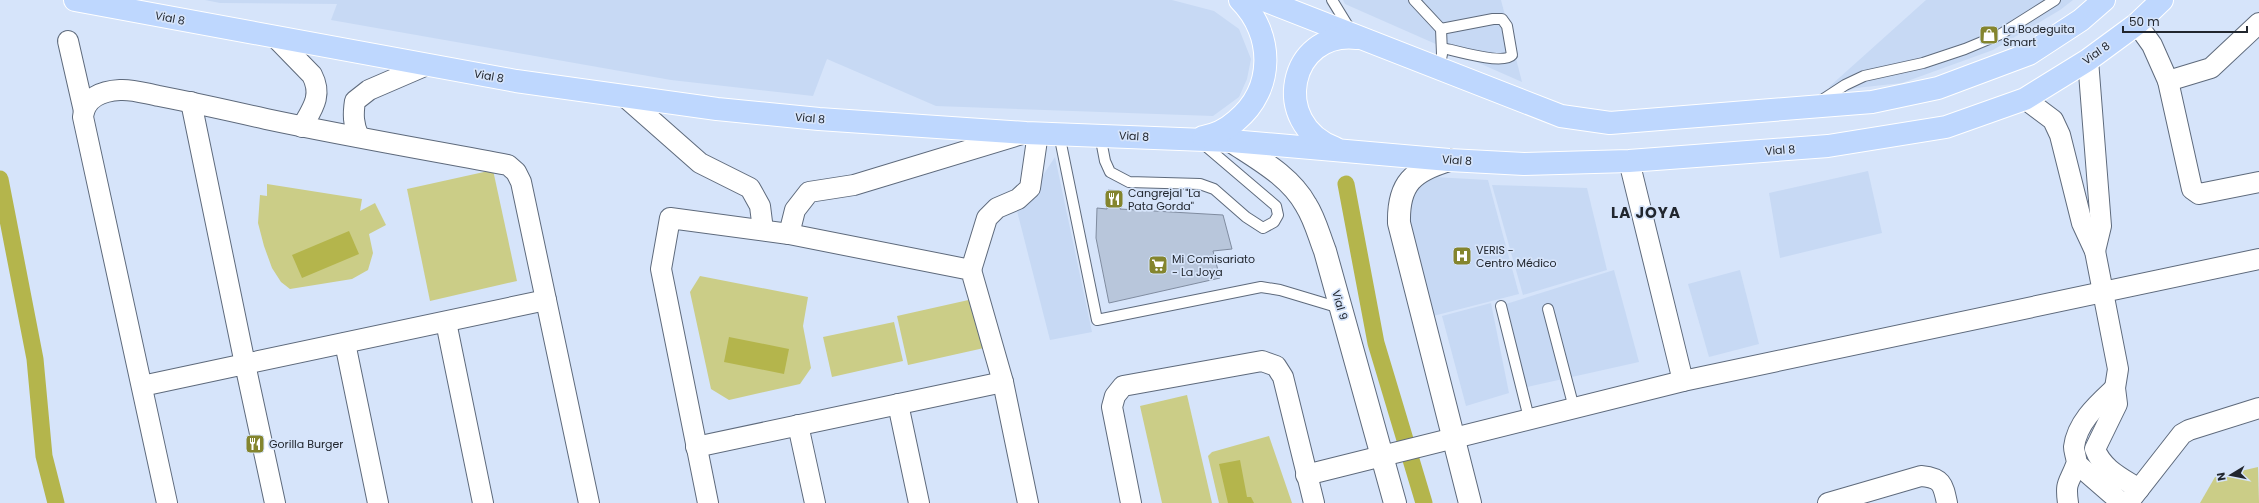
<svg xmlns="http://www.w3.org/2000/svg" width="2259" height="503" viewBox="0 0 2259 503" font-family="Poppins,sans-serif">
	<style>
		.built { fill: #c7d9f4 }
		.green { fill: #cbcd87 }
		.water { fill: #b4b54c }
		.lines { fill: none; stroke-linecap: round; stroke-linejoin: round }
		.canal { stroke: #b4b54c; stroke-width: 17 }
		.building { fill: #b8c6db; stroke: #808ca0 }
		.service-casing { stroke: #5e6a7c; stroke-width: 12 }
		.minor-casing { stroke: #5e6a7c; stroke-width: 22 }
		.tertiary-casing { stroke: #5e6a7c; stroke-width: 24 }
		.primary-casing { stroke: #fff; stroke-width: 24 }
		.service { stroke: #fff; stroke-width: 10 }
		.minor { stroke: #fff; stroke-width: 20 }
		.tertiary { stroke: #fff; stroke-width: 22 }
		.primary { stroke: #bed7fe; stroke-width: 22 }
		.labels { text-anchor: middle; stroke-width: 3.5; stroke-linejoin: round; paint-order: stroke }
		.street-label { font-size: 11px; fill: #21262e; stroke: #d6e4fa }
		.poi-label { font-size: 11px; fill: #21262e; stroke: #d6e4fa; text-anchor: start }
		.district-label { font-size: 15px; font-weight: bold; letter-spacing: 1px; fill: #21262e; stroke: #d6e4fa }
	</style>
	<rect width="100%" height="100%" fill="#d6e4fa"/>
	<!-- built -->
	<g class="built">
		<polygon points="205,0 1172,0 1214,11 1239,29 1251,59 1247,79 1239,97 1213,116 936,106 827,59 813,96 671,80 331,20 337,4 220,3"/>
		<polygon points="1343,0 1501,0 1522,82 1345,4"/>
		<polygon points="1926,0 2073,0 2060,10 1993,50 1902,83 1856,88 1839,93 1829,87"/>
		<polygon points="1055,157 1092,332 1050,340 1015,203 1032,192"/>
		<polygon points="1868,171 1882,233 1780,258 1769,193"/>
		<polygon points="1434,177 1488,180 1519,294 1433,316 1404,208 1416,189"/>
		<polygon points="1492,185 1587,188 1607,270 1523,295"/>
		<polygon points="1614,270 1639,362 1527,387 1506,304"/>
		<polygon points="1740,270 1759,344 1709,357 1688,284"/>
		<polygon points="1491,303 1509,393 1466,406 1442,316"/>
	</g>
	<!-- green -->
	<g class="green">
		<polygon points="493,170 517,281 430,301 407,189"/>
		<polygon points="267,184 362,199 360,211 375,203 386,225 369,234 373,253 368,270 352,279 290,289 281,282 272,268 264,246 258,223 260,195 267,196"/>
		<polygon points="700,276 808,297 803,326 811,368 800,384 729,400 711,389 690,292"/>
		<polygon points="973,299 984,348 908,365 897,316"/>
		<polygon points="894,322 903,361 832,377 823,337"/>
		<polygon points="1187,395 1212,503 1162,503 1140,406"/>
		<polygon points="1269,436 1292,503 1219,503 1208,456 1212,452"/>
		<polygon points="2258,467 2259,503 2200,503 2215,477"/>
	</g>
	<!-- water -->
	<g class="water">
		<polygon points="349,231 359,254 302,278 292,255"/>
		<polygon points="729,337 789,349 784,374 724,362"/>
		<polygon points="1240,460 1247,497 1251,497 1254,503 1228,503 1219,464"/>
	</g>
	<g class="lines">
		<!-- canal -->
		<g class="canal">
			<polyline points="0,179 35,359 44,456 56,503"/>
			<polyline points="1346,184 1376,343 1424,503"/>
		</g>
	</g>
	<!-- building -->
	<polygon class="building" points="1108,190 1122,191 1120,209 1223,215 1232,249 1213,251 1220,278 1109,303 1096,238 1097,208 1107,209"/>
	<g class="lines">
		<!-- service casing -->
		<g class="service-casing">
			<g id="service">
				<polyline points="1332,0 1351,31"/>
				<polyline points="1414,0 1441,29 1442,54 1439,69"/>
				<path d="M1441,29l52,-10h9l5,7 5,29c-8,10 -56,-4 -69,-7"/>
				<polyline points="1819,102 1845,85 1864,76 1923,63 1965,49 2001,34 2055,0"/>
				<polyline points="1059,134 1097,320 1261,287 1280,290 1340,308"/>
				<polyline points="1100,135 1105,161 1110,172 1129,182 1200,184 1214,189 1246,217 1263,228 1274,222 1278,215 1276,206 1202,143"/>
				<polyline points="1501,306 1529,418"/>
				<polyline points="1548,309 1574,408"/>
			</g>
		</g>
		<!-- minor casing -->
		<g class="minor-casing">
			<g id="minor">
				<polyline points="2137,24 2152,45 2168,81 2192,189 2199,194 2259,182"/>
				<path d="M276,38l36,37c11,21 0,34 -10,52"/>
				<polyline points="68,41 84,111"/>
				<polyline points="2088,60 2101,226 2095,251"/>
				<polyline points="2168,81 2211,68 2259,23"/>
				<polyline points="624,96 700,163 750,188 760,206 763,230"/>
				<path d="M2025,99l28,21 7,15 22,88 13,28 23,118 -3,19 2,16 -22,45c7,20 27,29 44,40"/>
				<polyline points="191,102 245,364 546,300"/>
				<path d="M359,137c-6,-13 -6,-23 -4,-36l14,-11 58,-25"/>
				<polyline points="1629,161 1683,381"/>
				<polyline points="789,234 795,210 809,192 854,185 1022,134"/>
				<polyline points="971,270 987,218 997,208 1018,199 1030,188 1038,133"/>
				<polyline points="446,322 483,503"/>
				<polyline points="345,343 378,503"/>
				<polyline points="142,386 245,364 275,503"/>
				<polyline points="898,404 919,503"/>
				<polyline points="798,425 815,503"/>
				<polyline points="696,447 1003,382"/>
				<polyline points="2077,464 2122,503"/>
				<polyline points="1306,475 1683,381 2259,259"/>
				<path d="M167,503l-84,-386c2,-20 19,-26 37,-27 13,-1 27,4 39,6 36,7 72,15 107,23 80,17 162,31 242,46l8,7 5,10 68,321"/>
				<polyline points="708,503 661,269 670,218 789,234 971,270 1003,382 1028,503"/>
				<polyline points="1131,503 1112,407 1115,396 1123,386 1262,361 1276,366 1283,377 1314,503"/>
				<path d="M1828,503l93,-27c21,2 22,8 26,27"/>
				<path d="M2068,503c-3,-22 1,-19 8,-38 2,-5 -2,-12 -2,-18 3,-25 24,-43 41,-59"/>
				<polyline points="2128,503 2182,434 2189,430 2259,408"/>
			</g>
		</g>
		<!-- tertiary casing -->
		<g class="tertiary-casing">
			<g id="tertiary">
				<path d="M1231,141c27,18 59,35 75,64 9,14 13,31 19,46l70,252"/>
				<path d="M1449,160c-36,11 -51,23 -50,63l71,280"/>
			</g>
		</g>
		<!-- primary casing -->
		<g class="primary-casing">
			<g id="primary">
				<polyline points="75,0 516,81 717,109 819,119 1026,133 1231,141 1449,160 1524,164 1629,161 1828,146 1946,127 2025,99 2088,60 2137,24 2162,0"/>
				<polyline points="1264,0 1561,116 1610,123 1872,102 1938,88 2029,54 2081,20 2104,0"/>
				<path d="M1203,137c12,-2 24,-8 33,-16 39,-32 38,-87 4,-121"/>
				<path d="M1335,148c-65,-24 -46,-118 22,-110"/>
			</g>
		</g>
		<!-- service -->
		<use href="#service" class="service"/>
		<!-- minor -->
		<use href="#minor" class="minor"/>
		<!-- tertiary -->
		<use href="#tertiary" class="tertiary"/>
		<!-- primary -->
		<use href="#primary" class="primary"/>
	</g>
	<!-- icons -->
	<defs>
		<g id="shop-square" transform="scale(1)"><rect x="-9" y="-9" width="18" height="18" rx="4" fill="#84852e" stroke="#d6e4fa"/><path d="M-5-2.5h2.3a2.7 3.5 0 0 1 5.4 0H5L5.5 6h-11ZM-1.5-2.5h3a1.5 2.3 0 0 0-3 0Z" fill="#fff"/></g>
		<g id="restaurant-square" transform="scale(1)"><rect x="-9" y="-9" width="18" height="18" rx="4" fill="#84852e" stroke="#d6e4fa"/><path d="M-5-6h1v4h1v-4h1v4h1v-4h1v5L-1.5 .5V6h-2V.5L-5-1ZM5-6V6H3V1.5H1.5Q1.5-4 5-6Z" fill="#fff"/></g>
		<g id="hospital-square" transform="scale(1)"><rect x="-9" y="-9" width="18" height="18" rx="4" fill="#84852e" stroke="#d6e4fa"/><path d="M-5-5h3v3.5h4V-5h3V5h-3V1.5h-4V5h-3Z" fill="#fff"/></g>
		<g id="supermarket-square" transform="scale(1)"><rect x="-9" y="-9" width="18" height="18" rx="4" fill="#84852e" stroke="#d6e4fa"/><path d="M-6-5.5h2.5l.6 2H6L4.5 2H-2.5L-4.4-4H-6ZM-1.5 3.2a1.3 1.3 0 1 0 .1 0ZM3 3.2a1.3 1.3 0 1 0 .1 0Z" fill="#fff"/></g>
	</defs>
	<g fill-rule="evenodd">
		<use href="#shop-square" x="1989" y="35"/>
		<use href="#restaurant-square" x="1114" y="199"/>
		<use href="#hospital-square" x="1462" y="256"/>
		<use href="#supermarket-square" x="1158" y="265"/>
		<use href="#restaurant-square" x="255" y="444"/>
	</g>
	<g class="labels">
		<!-- street labels -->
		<g class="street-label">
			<text transform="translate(170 18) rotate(11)" y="4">Vial 8</text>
			<text transform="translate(2096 53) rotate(-35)" y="4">Vial 8</text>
			<text transform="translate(489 76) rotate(10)" y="4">Vial 8</text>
			<text transform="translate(810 118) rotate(5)" y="4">Vial 8</text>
			<text transform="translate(1134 136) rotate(3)" y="4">Vial 8</text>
			<text transform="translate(1780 150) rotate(-4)" y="4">Vial 8</text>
			<text transform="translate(1457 160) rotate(4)" y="4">Vial 8</text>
			<text transform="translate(1340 305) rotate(74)" y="4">Vial 9</text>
		</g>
		<!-- poi labels -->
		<g class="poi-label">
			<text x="2003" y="33">La Bodeguita<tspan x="2003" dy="13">Smart</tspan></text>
			<text x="1128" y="197">Cangrejal "La<tspan x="1128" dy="13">Pata Gorda"</tspan></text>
			<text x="1476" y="254">VERIS -<tspan x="1476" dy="13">Centro Médico</tspan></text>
			<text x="1172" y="263">Mi Comisariato<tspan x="1172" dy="13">- La Joya</tspan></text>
			<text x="269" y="448">Gorilla Burger</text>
		</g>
		<!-- district labels -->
		<g class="district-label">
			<text x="1646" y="218">LA JOYA</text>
		</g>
	</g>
	<!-- north arrow -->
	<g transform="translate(2231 475) rotate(260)" stroke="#d6e4fa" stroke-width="3" paint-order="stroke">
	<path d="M0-3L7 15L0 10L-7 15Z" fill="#21262e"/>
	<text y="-6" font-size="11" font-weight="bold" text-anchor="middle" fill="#21262e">N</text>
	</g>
	<!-- scale -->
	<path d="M2123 26v6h124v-6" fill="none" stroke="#21262e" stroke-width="2"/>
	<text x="2129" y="26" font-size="12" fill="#21262e" stroke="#d6e4fa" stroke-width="3" paint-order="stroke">50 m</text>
</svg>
